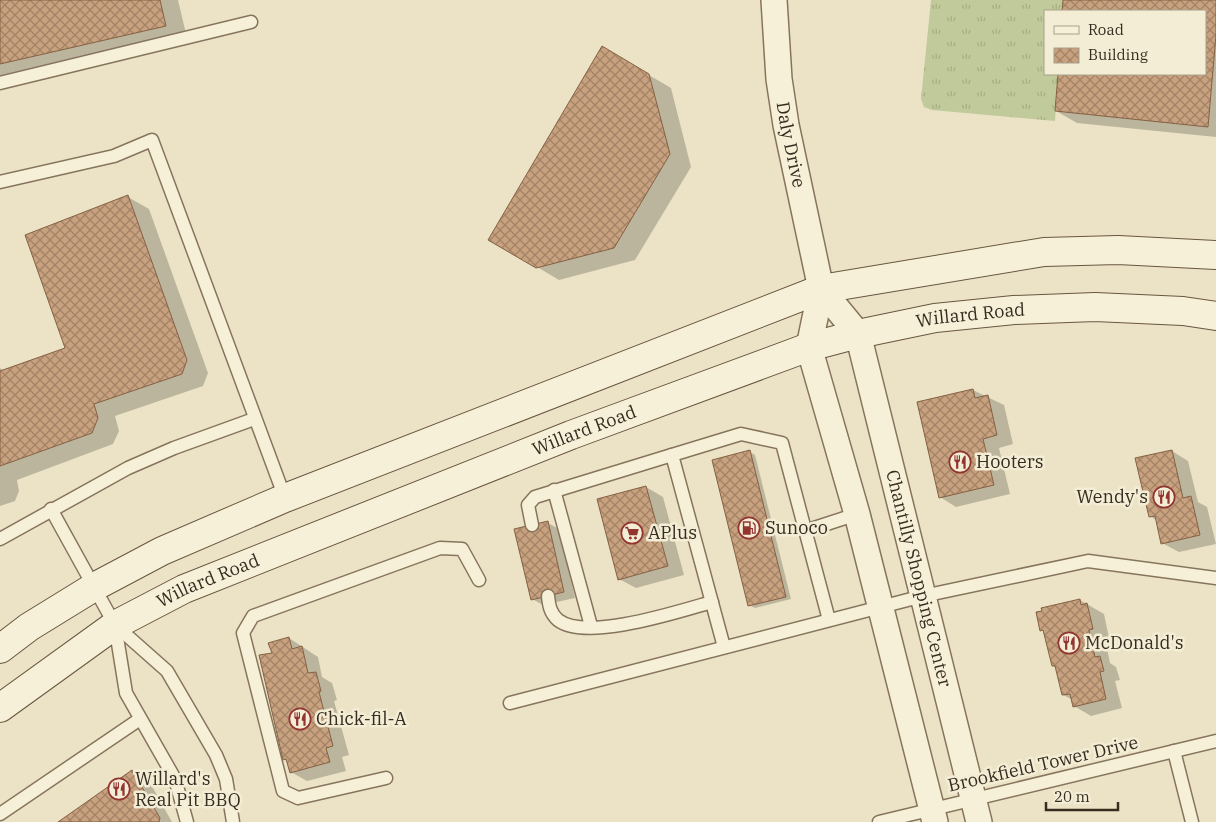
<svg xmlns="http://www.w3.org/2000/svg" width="1216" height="822" viewBox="0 0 1216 822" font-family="'IBM Plex Serif',serif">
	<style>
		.grass { fill: url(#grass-tufts) }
		.shadow { fill: #0003 }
		.building { fill: url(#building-cross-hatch); stroke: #846143 }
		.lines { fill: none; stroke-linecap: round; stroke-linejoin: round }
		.service-casing { stroke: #86755c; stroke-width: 15 }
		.minor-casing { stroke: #86755c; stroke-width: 28 }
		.secondary-casing { stroke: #685640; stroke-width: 30 }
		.service { stroke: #f7f0d9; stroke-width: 12 }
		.minor { stroke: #f7f0d9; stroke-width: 25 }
		.secondary { stroke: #f7f0d9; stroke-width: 28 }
		.labels { text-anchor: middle; stroke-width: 5; stroke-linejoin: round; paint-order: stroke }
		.street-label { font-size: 18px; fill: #372c1f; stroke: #f4edd5 }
		.poi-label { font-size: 18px; fill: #372c1f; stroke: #f4edd5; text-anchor: start }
	</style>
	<defs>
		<pattern id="grass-tufts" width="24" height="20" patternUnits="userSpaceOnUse" patternTransform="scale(1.25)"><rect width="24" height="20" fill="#c1ca9a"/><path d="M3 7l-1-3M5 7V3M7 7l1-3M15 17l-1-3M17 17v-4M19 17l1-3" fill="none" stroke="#a6ae84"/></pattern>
		<pattern id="building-cross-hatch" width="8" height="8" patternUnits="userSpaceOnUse" patternTransform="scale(1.25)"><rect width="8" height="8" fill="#c8a17e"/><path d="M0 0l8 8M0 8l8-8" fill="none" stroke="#a38367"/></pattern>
	</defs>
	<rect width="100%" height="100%" fill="#ece3c6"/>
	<!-- grass -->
	<polygon class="grass" points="931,0 1063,0 1062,11 1045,11 1045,74 1058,74 1055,121 932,110 924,107 921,99"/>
	<!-- shadow -->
	<g class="shadow">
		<polygon points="0,0 178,0 187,38 0,81"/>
		<polygon points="1064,0 1216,0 1216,137 1077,123 1056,111 1059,74 1205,74 1205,11 1063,11"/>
		<polygon points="603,48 671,88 691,167 635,260 559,280 490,239"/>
		<polygon points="128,197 149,209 208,373 203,386 115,416 119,431 113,444 17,480 19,491 15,501 0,506 0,368 4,371 67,349"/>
		<polygon points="973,390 1004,405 1013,444 999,448 1010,494 956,507 940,497"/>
		<polygon points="1172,451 1188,461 1198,502 1207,507 1216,544 1179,552 1162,543 1156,520 1150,516"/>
		<polygon points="750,452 755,455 791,599 755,608 749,605"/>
		<polygon points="646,487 663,497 684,575 636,588 619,579"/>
		<polygon points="548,523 559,529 575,598 543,605 532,599"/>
		<polygon points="1080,600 1104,614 1109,638 1105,639 1110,663 1116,667 1120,680 1115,681 1122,708 1091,716 1074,706 1073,700 1063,695 1057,668 1053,666 1045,632 1041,630"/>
		<polygon points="289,638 318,657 322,677 332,683 337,700 334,701 349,755 342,757 346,771 307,781 291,772 288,762 284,759 273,654"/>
		<polygon points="132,772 149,781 172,822 60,822"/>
	</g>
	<!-- building -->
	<g class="building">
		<polygon points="0,0 160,0 166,26 0,64"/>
		<polygon points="1063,0 1216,0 1216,35 1208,127 1055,111 1058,74 1205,74 1205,11 1062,11"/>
		<polygon points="602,46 649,74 670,154 614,248 536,268 488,240"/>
		<polygon points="128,195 187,360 182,374 94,404 98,418 92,433 0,466 0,371 65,348 25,235"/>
		<polygon points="973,389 975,398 988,395 997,435 983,439 994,485 939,498 917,402"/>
		<polygon points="750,450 786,597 748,606 712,460"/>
		<polygon points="1172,450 1183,498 1191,496 1200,535 1161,544 1155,516 1149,517 1135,458"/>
		<polygon points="646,486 668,566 618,580 597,499"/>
		<polygon points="548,521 564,592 531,600 514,529"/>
		<polygon points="1080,599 1081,605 1087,603 1093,629 1089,630 1095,657 1100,656 1104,671 1100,672 1106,699 1073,707 1070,694 1062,695 1055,666 1052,666 1043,630 1040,631 1036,612 1042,611 1041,608"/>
		<polygon points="289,637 292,649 302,646 308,673 316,672 321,691 319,692 333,746 326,748 330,762 290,773 286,759 283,760 259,655 272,653 268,643"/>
		<polygon points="132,770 160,818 159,822 58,822"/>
	</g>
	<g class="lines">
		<!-- service casing -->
		<g class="service-casing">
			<g id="service">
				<polyline points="0,83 251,22"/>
				<polyline points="0,182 114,156 152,140 285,498"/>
				<polyline points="554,490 591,626"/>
				<polyline points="51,509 115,625 167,671 216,755 226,779 233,822"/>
				<polyline points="532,525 528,505 535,497 672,455"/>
				<polyline points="805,531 857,514"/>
				<polyline points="0,539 128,468 174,448 254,419"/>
				<path d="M548,596c1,9 2,17 10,24 28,22 122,-9 154,-18"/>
				<polyline points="115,625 126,693 175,779 187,822"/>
				<polyline points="724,647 672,455 741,434 782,443 829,620"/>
				<polyline points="510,703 923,596 1088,561 1216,578"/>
				<polyline points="1174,751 1192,822"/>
				<polyline points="386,778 298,798 283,791 243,633 253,616 440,548 462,549 479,580"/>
				<polyline points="0,814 140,719"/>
				<polyline points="879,822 1216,741"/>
			</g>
		</g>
		<!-- minor casing -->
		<g class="minor-casing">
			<g id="minor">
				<path id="s1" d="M774,0l5,79 7,46 35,164 -12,58 48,167 78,308"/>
				<path id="s2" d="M821,289l37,45 121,488"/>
			</g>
		</g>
		<!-- secondary casing -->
		<g class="secondary-casing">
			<g id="secondary">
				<polyline points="0,649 29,627 94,587 162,551 285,498 821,289 1044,252 1118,250 1216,255"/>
				<path id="s3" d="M0,708l115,-83 69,-36 387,-154 238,-88 49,-13 77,-16 79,-8 81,-3 88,4 33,5"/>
			</g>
		</g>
		<!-- service -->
		<use href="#service" class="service"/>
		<!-- minor -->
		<use href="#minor" class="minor"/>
		<!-- secondary -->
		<use href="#secondary" class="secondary"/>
	</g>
	<!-- icons -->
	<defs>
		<g id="restaurant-ring" transform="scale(1.125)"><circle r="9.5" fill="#f4edd5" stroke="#923530" stroke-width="1.5"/><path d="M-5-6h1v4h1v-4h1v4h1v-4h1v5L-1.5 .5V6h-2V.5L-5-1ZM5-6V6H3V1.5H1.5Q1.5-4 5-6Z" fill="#923530"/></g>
		<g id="fuel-ring" transform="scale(1.125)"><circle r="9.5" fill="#f4edd5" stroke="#923530" stroke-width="1.5"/><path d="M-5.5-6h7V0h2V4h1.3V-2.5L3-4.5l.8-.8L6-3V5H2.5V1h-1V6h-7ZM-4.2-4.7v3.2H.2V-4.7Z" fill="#923530"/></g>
		<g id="supermarket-ring" transform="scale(1.125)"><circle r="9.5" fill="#f4edd5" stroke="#923530" stroke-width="1.5"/><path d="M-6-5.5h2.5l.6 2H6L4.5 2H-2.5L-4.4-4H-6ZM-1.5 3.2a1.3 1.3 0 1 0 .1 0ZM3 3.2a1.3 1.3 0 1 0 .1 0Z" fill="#923530"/></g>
	</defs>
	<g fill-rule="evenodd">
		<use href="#restaurant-ring" x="960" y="462"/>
		<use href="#restaurant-ring" x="1164" y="497"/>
		<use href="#fuel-ring" x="749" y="528"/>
		<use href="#supermarket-ring" x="632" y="533"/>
		<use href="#restaurant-ring" x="1069" y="643"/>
		<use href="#restaurant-ring" x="300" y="719"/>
		<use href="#restaurant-ring" x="119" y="789"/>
	</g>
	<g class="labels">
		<!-- street labels -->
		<g class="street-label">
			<text dy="6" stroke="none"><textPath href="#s1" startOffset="146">Daly Drive</textPath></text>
			<text dy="6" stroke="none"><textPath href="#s3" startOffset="1055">Willard Road</textPath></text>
			<text dy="6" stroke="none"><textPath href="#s3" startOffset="650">Willard Road</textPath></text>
			<text dy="6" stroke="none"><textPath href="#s2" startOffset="310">Chantilly Shopping Center</textPath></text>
			<text dy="6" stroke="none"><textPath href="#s3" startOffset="245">Willard Road</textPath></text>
			<text transform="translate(1043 764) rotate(-13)" y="6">Brookfield Tower Drive</text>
		</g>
		<!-- poi labels -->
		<g class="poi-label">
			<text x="976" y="468">Hooters</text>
			<text x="1148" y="503" text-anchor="end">Wendy's</text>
			<text x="765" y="534">Sunoco</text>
			<text x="648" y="539">APlus</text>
			<text x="1085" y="649">McDonald's</text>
			<text x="316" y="725">Chick-fil-A</text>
			<text x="135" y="785">Willard's<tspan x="135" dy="21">Real Pit BBQ</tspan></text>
		</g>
	</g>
	<!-- legend -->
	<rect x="1044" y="10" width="162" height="65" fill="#f4edd5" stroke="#a8a08c"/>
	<rect x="1054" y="26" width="25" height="8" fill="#f7f0d9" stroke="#a8a08c"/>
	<text x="1088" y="35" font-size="15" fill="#372c1f">Road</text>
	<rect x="1054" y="48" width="25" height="15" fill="url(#building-cross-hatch)" stroke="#a8a08c"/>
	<text x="1088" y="60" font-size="15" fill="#372c1f">Building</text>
	<!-- scale -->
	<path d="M1046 802v8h72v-8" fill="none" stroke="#372c1f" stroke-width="2.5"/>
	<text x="1054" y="802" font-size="15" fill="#372c1f" stroke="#f4edd5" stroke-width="4" paint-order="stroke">20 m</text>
</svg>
